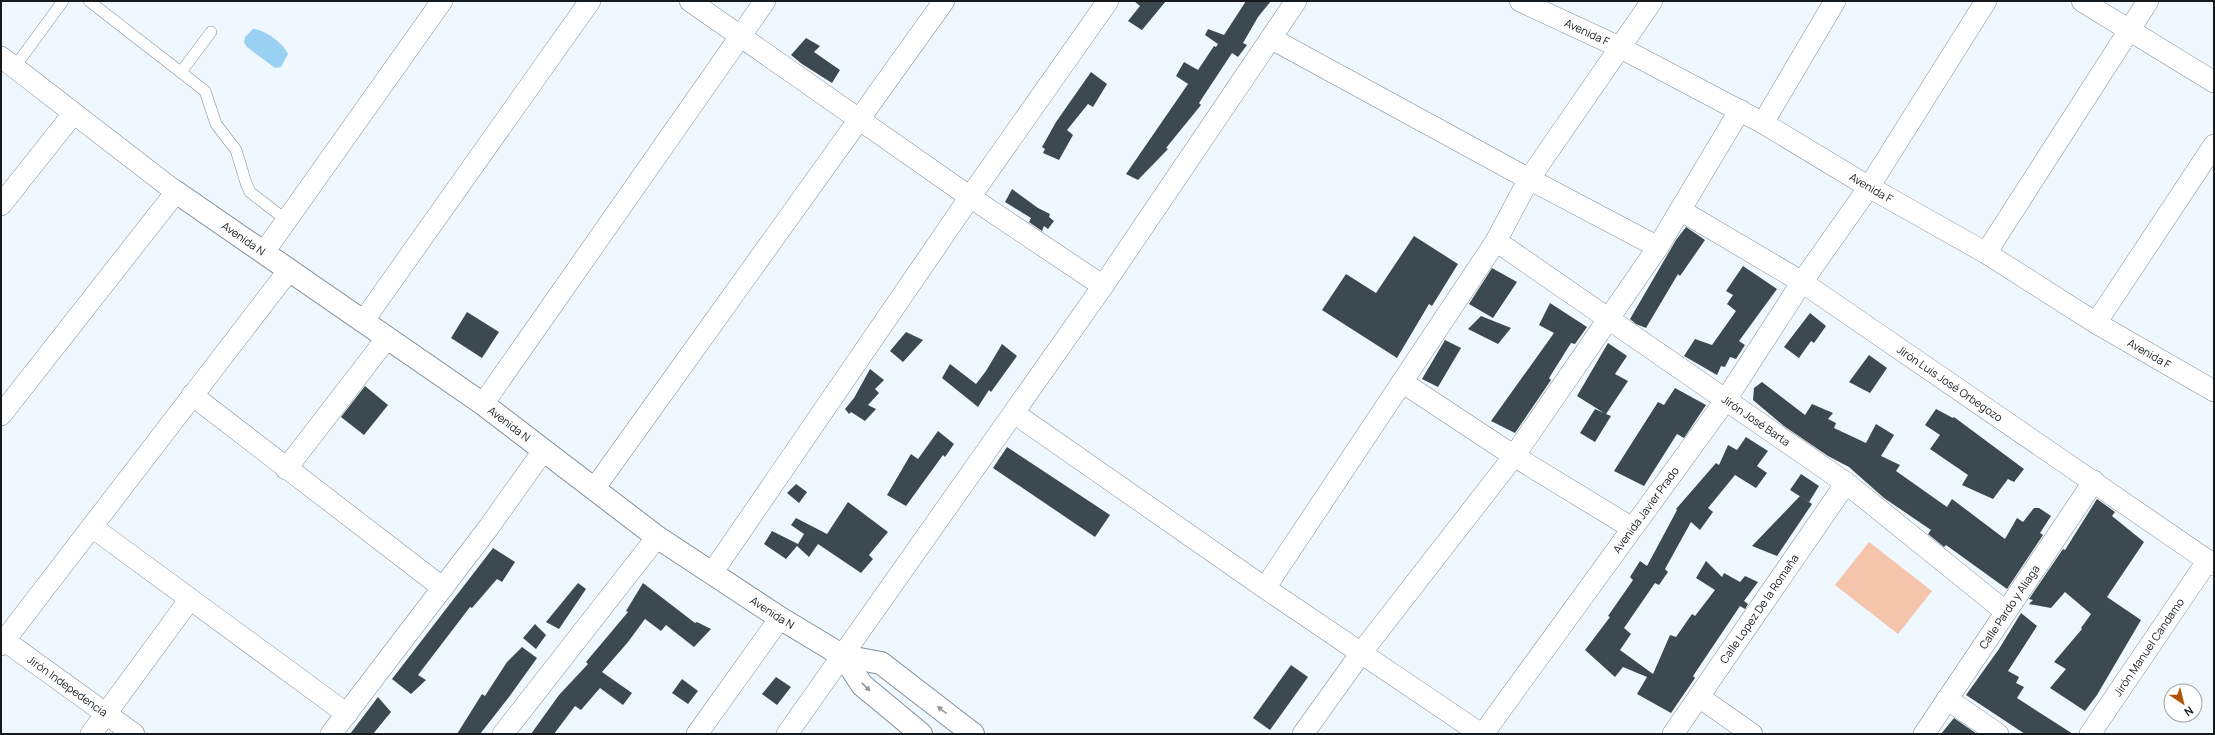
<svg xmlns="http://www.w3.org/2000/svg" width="2215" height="735" viewBox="0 0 2215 735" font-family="Manrope,sans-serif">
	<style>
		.green { fill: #f5c5ab }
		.water { fill: #9ad0f2 }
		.building { fill: #3c4951 }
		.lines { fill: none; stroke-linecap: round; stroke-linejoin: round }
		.service-casing { stroke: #82909a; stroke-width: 12 }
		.minor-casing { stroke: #82909a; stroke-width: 22 }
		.tertiary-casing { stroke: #82909a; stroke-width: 24 }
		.service { stroke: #fff; stroke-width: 11 }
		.minor { stroke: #fff; stroke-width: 21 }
		.tertiary { stroke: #fff; stroke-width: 22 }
		.oneway { fill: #95989a }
		.labels { text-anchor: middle; stroke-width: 4; stroke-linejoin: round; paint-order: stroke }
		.street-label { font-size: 11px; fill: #141a1e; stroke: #fff }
	</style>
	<rect width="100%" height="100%" fill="#eef8fe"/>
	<!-- green -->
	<polygon class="green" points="1869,542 1932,591 1898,634 1835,585"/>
	<!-- water -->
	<path class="water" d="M253,29c11,0 31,15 35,25l-7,13 -6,1 -28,-21 -3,-4 1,-6z"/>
	<!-- building -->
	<g class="building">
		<polygon points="1134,1 1166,1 1142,30 1128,21 1140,6"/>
		<polygon points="1246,1 1271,1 1258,17 1243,43 1247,45 1238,57 1232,53 1199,103 1201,105 1166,148 1168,149 1138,180 1126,174 1188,84 1176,76 1184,62 1198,70 1214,46 1216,47 1218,44 1205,35 1208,29 1224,35"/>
		<polygon points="806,38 820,46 814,52 840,70 832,83 802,64 791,55"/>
		<polygon points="1091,72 1107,84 1093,107 1088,104 1067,130 1073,135 1059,160 1043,153 1045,149 1042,147 1056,122"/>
		<polygon points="1012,189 1038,208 1050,214 1049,217 1054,221 1048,229 1044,226 1042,231 1029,222 1031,218 1005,202"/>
		<polygon points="1686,227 1705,240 1680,276 1678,274 1646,328 1636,324 1630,319 1676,240"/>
		<polygon points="1414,236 1458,264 1432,306 1429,304 1397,358 1322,310 1346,274 1376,293"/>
		<polygon points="1743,266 1777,289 1739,341 1745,345 1736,359 1730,357 1725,367 1721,366 1717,375 1684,356 1695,339 1712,345 1736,311 1727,304 1733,295 1726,291"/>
		<polygon points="1492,268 1517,282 1493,318 1469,304"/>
		<polygon points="1550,303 1587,327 1575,344 1571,343 1549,378 1551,380 1515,433 1491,421 1554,333 1539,325"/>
		<polygon points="467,312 499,332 482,358 451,338"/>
		<polygon points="1810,313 1826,326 1814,343 1811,341 1799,358 1784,347"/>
		<polygon points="1481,316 1511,328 1498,344 1468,329"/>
		<polygon points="906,332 923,340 903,362 890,351"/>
		<polygon points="1445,340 1461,348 1438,387 1422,379"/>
		<polygon points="1608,343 1627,356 1615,374 1628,381 1606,414 1611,416 1595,442 1580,433 1595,409 1604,413 1577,396"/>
		<polygon points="1002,344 1017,356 991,392 989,390 978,407 942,378 950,364 976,384 986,371"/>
		<polygon points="1869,355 1887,368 1870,393 1849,382"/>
		<polygon points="870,369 884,380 875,389 879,393 868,405 876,409 865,421 851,412 849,414 845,409 854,398"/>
		<polygon points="1762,382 1805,415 1812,404 1833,413 1828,419 1836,423 1834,428 1866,443 1876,424 1894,435 1881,456 1900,465 1896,471 1947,507 1952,499 2005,539 2017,518 2023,522 2034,508 2039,508 2051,516 2040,533 2043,535 2007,589 1946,545 1944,547 1928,534 1931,530 1884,498 1849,467 1828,456 1784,426 1753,400 1754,388"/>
		<polygon points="365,386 388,405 364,435 341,417"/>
		<polygon points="1675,388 1706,405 1684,438 1677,434 1644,486 1614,471 1658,402 1664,405"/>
		<polygon points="1936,409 1953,418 1954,417 2024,469 2014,482 2008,479 1993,499 1962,485 1968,475 1930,449 1940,435 1925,425"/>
		<polygon points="938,431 954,444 945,457 943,455 906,506 887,495 911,454 918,459"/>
		<polygon points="1746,437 1768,451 1757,466 1767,473 1756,488 1735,475 1708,508 1713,512 1700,530 1691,522 1665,569 1668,572 1659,585 1655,583 1624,628 1631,634 1620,650 1653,674 1670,635 1676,637 1692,614 1695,616 1715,590 1696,578 1706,561 1722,577 1724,573 1740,582 1745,576 1758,582 1744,601 1748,604 1745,609 1740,606 1693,676 1695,678 1671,713 1637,694 1647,677 1623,667 1615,677 1585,650 1610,617 1608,616 1633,580 1630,577 1640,561 1647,566 1677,510 1676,509 1716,463 1719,465 1728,445 1737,450"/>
		<polygon points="1007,447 1110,515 1095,537 993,468"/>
		<polygon points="1801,474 1819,486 1809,502 1790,490"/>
		<polygon points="796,484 807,492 799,503 787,493"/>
		<polygon points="1800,496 1812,504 1777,556 1752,546"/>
		<polygon points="2097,499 2115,512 2112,516 2144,542 2107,597 2141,620 2097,695 2085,711 2050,688 2066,669 2054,662 2082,629 2081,628 2091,614 2065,592 2051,608 2029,604 2033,600 2029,599 2063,549 2065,550"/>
		<polygon points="848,502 888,532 869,555 873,559 861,573 818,544 809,557 797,546 786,559 764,544 772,531 798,544 804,534 791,525 796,518 827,534"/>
		<polygon points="493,548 515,562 502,582 497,579 472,608 470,607 418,675 426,680 411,694 392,679"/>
		<polygon points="578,583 586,589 559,629 546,622"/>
		<polygon points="643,583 695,623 697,622 711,629 694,647 666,625 661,631 645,619 628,642 602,672 632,693 623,705 600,688 581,710 575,706 554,734 531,734 559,695 588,664 586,662 628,612 626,611"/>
		<polygon points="2021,613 2037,626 2008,671 2019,677 2016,683 2024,687 2017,698 2073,734 2025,734 1966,695 1999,649"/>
		<polygon points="535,624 546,635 536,649 523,638"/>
		<polygon points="522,647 537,658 509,697 480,734 457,734 482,694 485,696 507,662"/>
		<polygon points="1291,665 1308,677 1270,730 1253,718"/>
		<polygon points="776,677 791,687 777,705 762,694"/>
		<polygon points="682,679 698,691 688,704 672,693"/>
		<polygon points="378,697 391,712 373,734 350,734"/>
		<polygon points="1954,718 1977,734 1941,734"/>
	</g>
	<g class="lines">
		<!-- service casing -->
		<g class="service-casing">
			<g id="service">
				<polyline points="89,1 205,91 216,124 236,150 246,183 250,192 286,220"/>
				<polyline points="14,68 63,1"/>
				<polyline points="181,72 211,32"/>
			</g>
		</g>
		<!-- minor casing -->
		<g class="minor-casing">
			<g id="minor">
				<polyline points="690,1 970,197 1103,286"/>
				<path id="s1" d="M1520,1l99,46 144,76 106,64 117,66 110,70 118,68"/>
				<polyline points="2082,1 2214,82"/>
				<polyline points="1272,39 1529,179 1658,247"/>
				<polyline points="1,57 176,192 1,415"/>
				<polyline points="1763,123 1835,1"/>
				<polyline points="1,205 73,114"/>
				<path id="s2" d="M1680,210l122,72 412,283"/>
				<path id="s3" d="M1496,241l350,242 160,129"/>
				<polyline points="264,252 442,1"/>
				<polyline points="1986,253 2148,1"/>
				<polyline points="364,320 590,1"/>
				<polyline points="2096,323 2214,145"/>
				<polyline points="1402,382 1514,456 1632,528"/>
				<polyline points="192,395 443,588"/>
				<polyline points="483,404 765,1"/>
				<polyline points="1014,413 1265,588 1481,734"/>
				<polyline points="286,469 387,338"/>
				<polyline points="594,489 944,1"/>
				<polyline points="92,527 347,714"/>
				<polyline points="712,573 970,197 1108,1"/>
				<polyline points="1265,588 1496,241 1529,179 1652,1"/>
				<path id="s4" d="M1,638l133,96"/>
				<polyline points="1,645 289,270"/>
				<polyline points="1699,697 1752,734"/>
				<polyline points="1947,699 1998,734"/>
				<polyline points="91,734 190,599"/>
				<polyline points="331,734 489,527 543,451"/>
				<polyline points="503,734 657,537"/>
				<polyline points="697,734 780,618"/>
				<polyline points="787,734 1103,286 1296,1"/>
				<polyline points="1303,734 1361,653 1514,456 1658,247 1740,110"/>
				<path id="s5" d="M1483,734l242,-333 77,-119 67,-95 117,-186"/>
				<path id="s6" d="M1673,734l173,-251"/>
				<path id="s7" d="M1924,734l170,-253"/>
				<path id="s8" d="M2090,734l118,-174"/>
			</g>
		</g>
		<!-- tertiary casing -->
		<g class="tertiary-casing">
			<g id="tertiary">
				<path id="s9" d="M176,192l307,212 174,133 123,81 63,38 38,7 92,71"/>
				<polyline points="843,656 862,685 921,734"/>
			</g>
		</g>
		<!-- service -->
		<use href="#service" class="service"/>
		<!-- minor -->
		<use href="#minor" class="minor"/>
		<!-- tertiary -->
		<use href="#tertiary" class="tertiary"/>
	</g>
	<!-- one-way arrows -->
	<defs><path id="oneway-solid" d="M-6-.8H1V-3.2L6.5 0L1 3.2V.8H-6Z"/></defs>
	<g class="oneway">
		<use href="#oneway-solid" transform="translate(866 687) rotate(44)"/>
		<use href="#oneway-solid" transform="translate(942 710) rotate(-142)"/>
	</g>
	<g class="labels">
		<!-- street labels -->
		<g class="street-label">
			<text dy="4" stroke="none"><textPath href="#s1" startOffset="74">Avenida F</textPath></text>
			<text dy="4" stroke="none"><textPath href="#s1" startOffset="398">Avenida F</textPath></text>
			<text dy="4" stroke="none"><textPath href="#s9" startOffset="82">Avenida N</textPath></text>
			<text dy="4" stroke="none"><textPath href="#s1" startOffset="722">Avenida F</textPath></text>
			<text dy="4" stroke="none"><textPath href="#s2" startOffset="321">Jirón Luis José Orbegozo</textPath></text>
			<text dy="4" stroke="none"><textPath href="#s3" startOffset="316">Jirón José Barta</textPath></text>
			<text dy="4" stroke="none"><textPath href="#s9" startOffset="406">Avenida N</textPath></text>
			<text dy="4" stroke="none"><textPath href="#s5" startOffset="277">Avenida Javier Prado</textPath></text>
			<text dy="4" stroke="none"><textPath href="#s7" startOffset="153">Calle Pardo y Aliaga</textPath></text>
			<text dy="4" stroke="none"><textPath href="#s6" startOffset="152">Calle Lopez De la Romaña</textPath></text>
			<text dy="4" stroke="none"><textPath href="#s9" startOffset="730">Avenida N</textPath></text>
			<text dy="4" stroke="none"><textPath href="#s8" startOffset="105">Jirón Manuel Candamo</textPath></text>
			<text dy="4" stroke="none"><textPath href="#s4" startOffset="82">Jirón Indepedencia</textPath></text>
		</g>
	</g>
	<!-- border -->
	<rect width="2215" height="735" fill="none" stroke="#141a1e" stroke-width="4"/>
	<!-- north arrow -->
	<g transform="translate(2183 703) rotate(145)"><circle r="19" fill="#ffffff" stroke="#a1a3a5"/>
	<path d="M0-3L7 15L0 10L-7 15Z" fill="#b15205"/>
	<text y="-6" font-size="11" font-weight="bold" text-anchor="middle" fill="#141a1e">N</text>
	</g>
</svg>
